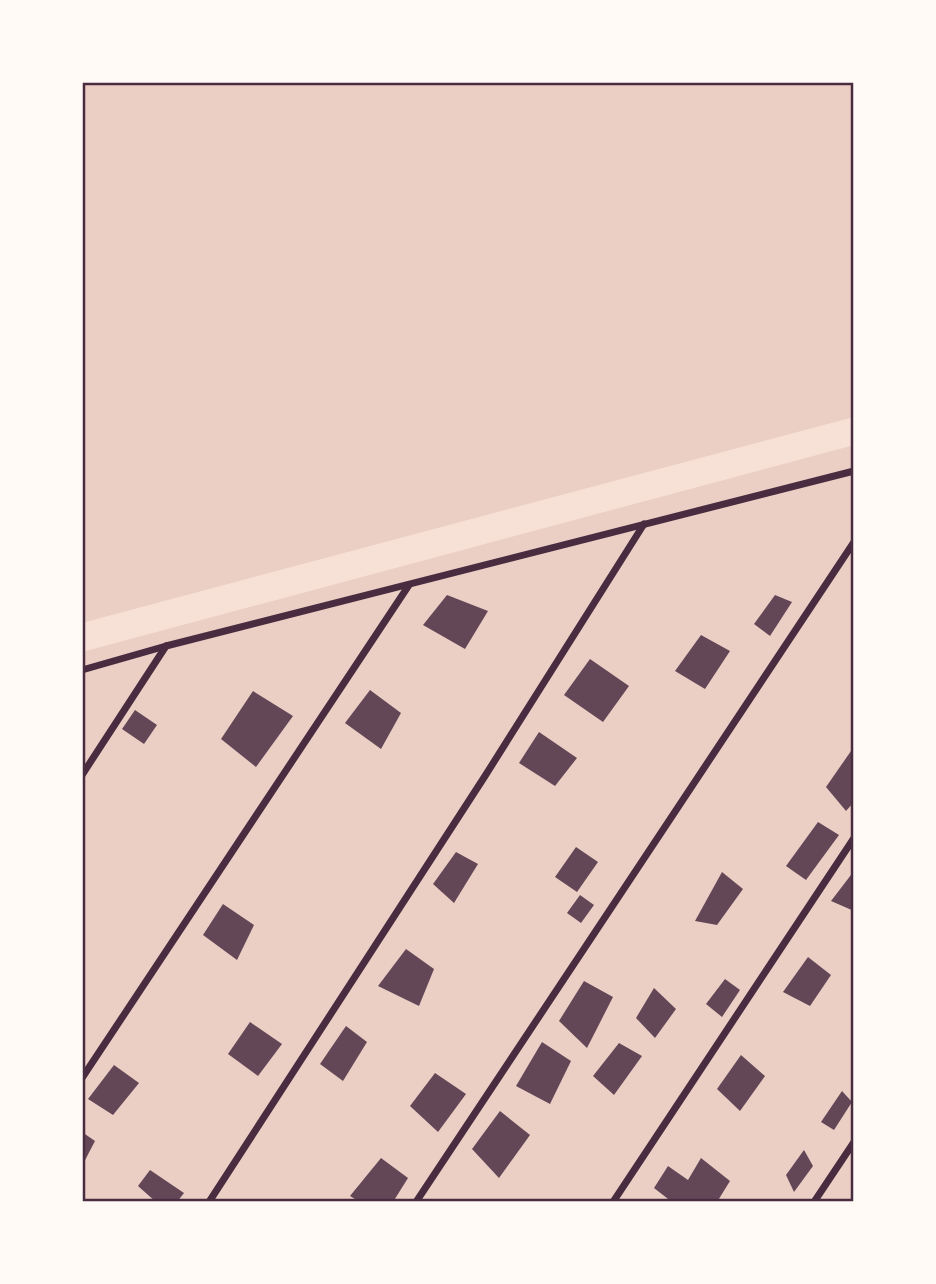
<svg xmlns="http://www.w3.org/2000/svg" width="936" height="1284" viewBox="0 0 936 1284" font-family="Overpass,sans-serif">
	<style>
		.green { fill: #ebcfc5 }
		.building { fill: #644757 }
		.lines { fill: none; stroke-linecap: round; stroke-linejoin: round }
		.minor { stroke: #4a2c40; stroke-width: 7 }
		.neatline { fill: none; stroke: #4a2c40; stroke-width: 2.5 }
	</style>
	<rect width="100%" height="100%" fill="#f7e1d7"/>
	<!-- green -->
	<g class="green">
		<polygon points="82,82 854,82 854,417 82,623"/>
		<polygon points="854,445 854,1202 82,1202 82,652"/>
	</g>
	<!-- building -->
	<g class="building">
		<polygon points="447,595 488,611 465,649 423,625"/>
		<polygon points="775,595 792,602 770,636 754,624"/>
		<polygon points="701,635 730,651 705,689 675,671"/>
		<polygon points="590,659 629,686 603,722 564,695"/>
		<polygon points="370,690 401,713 381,749 345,723"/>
		<polygon points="253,691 293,716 256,767 221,739"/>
		<polygon points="135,710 157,725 144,744 122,729"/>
		<polygon points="539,732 577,758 555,786 519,763"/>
		<polygon points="851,751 854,753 854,802 846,811 826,787"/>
		<polygon points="818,822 839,835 806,880 786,866"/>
		<polygon points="576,847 598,862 577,892 555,877"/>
		<polygon points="456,852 478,864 454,903 433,884"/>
		<polygon points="854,871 854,911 831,901"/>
		<polygon points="722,872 743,889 717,925 695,921"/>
		<polygon points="580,895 594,905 581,923 567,913"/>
		<polygon points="223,904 254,925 237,960 203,935"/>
		<polygon points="406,949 434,969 419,1006 378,986"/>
		<polygon points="808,957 831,975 810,1006 783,992"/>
		<polygon points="725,979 740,990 722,1017 706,1004"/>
		<polygon points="584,981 613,997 587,1048 559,1021"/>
		<polygon points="654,988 676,1009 655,1038 636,1018"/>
		<polygon points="250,1022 282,1044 258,1076 228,1054"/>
		<polygon points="346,1026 367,1042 343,1081 320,1064"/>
		<polygon points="542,1042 571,1061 550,1104 516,1086"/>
		<polygon points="619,1043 642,1056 614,1095 593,1076"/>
		<polygon points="741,1055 765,1076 740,1111 717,1089"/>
		<polygon points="114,1065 139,1083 113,1115 88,1099"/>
		<polygon points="435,1073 466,1094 438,1132 410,1106"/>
		<polygon points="842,1091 852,1102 834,1130 821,1122"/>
		<polygon points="500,1111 530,1135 499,1178 472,1149"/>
		<polygon points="82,1132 95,1141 82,1166"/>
		<polygon points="804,1150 813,1166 794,1192 786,1175"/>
		<polygon points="381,1158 408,1178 393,1202 360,1202 350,1196"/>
		<polygon points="701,1158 730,1181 717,1202 672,1202 654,1188 668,1166 688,1180"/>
		<polygon points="150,1170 184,1193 177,1202 156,1202 138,1186"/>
	</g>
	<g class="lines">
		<!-- minor -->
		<g class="minor">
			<polyline points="82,670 166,646 854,471"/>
			<polyline points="82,775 166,646"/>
			<polyline points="82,1078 409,585"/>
			<polyline points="209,1202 485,776 644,524"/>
			<polyline points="416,1202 854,542"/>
			<polyline points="613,1202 854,838"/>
			<polyline points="814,1202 854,1142"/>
		</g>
	</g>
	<!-- border -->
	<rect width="936" height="1284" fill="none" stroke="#fffaf5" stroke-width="168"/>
	<rect x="84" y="84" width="768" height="1116" class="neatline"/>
</svg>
